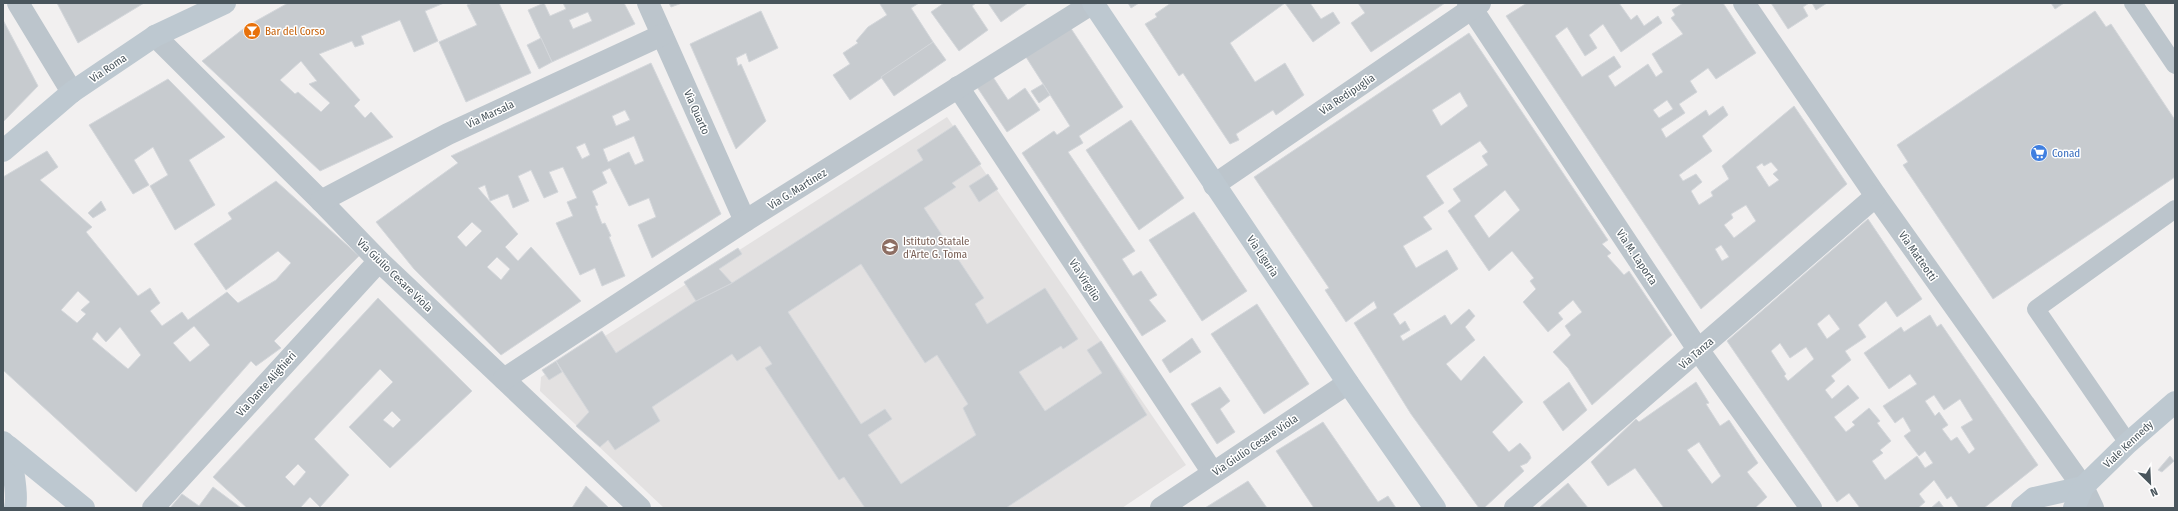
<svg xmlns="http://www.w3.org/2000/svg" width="2178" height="511" viewBox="0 0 2178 511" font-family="'Fira Sans Condensed',sans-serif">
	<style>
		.education { fill: #e3e1e1 }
		.building { fill: #c7cbcf; stroke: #d4d7db; fill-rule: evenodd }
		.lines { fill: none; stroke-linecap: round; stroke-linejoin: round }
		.lane { stroke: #bcc5cc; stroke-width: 18 }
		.street { stroke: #bcc5cc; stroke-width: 22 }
		.secondary { stroke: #bdc8d0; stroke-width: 22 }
		.labels { text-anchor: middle; stroke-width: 3; stroke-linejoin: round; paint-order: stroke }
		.food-label { font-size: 11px; fill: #c56008; stroke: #fff; text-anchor: start }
		.street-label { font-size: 11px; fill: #49555c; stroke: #fff }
		.shop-label { font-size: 11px; fill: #366cbe; stroke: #fff; text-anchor: start }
		.education-label { font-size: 11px; fill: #785e54; stroke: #fff; text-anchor: start }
	</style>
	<rect width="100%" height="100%" fill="#f2f0f0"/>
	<!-- education -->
	<polygon class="education" points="947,117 1186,465 1122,508 664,508 540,391 541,377"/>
	<!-- building -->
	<g class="building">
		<polygon points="57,3 144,3 78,43"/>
		<path d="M288,3h156l-19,8 13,30 -24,11 -14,-32 -39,16 3,8 -9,3 -3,-6 -33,13 41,46 -6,6 11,12 6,-6 22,25 -73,34 -118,-110 45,-35zM301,61l16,20 -8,3 21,19 -9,9 -23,-20 -3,2 -15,-14z"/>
		<polygon points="473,3 499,3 531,73 466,102 439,42 477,25 467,5"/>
		<path d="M544,3l6,13 16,-7 -3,-6h61l11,21 -83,38 -24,-52zM588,12l4,9 -19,8 -4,-9z"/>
		<polygon points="669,3 682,3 671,7"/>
		<polygon points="881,3 919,3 911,8 933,42 850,100 833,75 850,64 843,53 858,43 856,41 868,27 887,15 880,4"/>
		<polygon points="944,3 976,3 972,6 988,30 959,51 931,12"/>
		<polygon points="988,3 1028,3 1001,22"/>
		<polygon points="1128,3 1139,3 1131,8"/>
		<polygon points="1171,3 1310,3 1321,19 1333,12 1340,23 1313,42 1285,3 1230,43 1255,82 1285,63 1304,95 1276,115 1273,110 1236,134 1239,140 1230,144 1183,73 1179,76 1145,24 1157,17 1155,14"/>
		<polygon points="1358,3 1445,3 1371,52 1351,23 1365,13"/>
		<path d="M1527,3h92l12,17 6,-5 7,11 14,-10 4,7 -41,29 -18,-28 -14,11 8,13 -12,8 -18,-29 -12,9 27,41 32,-21 7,11 -13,9 7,11 33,-23 8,13 7,-5 -11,-18 31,-20 -12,-16 4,-3 -3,-5 11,-7h40l33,50 -40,26 -8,-11 -18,13 7,11 -18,12 6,9 -24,16 5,9 40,-28 3,6 14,-10 5,9 -26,21 10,15 -33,24 4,6 13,-7 6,8 -11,9 8,14 14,-9 -2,-4 18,-13 -7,-13 72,-60 53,78 -146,125 -195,-293zM1667,100l6,9 -14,9 -6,-8zM1771,162l7,8 -5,4 6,6 -10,7 -13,-20 6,-4 2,3zM1746,205l10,16 -22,17 -10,-13 9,-7 -2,-4zM1721,245l8,12 -7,4 -7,-12z"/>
		<polygon points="1771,3 1809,3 1803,7 1808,16 1788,29"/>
		<polygon points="1812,3 1827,3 1816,10"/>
		<polygon points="2051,3 2064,3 2055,9"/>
		<polygon points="761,11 778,48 749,62 746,53 736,58 738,66 741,64 766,121 736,149 690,44"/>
		<polygon points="2095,11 2106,27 2111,24 2175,120 2175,177 1993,299 1903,165 1908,162 1897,145"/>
		<polygon points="3,20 38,86 3,122"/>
		<polygon points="1070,27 1123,107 1079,136 1083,143 1068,152 1135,251 1122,259 1133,276 1141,271 1157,295 1149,300 1166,321 1142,336 1022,153 1054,131 1057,135 1070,126 1026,57"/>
		<path d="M1469,33l139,207 -6,4 9,9 -4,3 17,19 5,-4 43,64 -80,70 -24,-37 -15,-16 18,-17 -6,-9 17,-14 -9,-12 -15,13 5,6 -15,13 -25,-30 13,-13 -6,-8 4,-3 -22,-27 -23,20 -41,-60 13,-10 -8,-12 35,-24 -6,-9 6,-4 -8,-11 -54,35 18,27 -21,14 9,12 -29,17 13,22 31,-18 11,19 -65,45 7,11 5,-4 5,9 -10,6 3,5 42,-26 6,10 18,-16 6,7 -10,11 10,13 -29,24 15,17 23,-25 39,46 -31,30 17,20 11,-9 9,10 2,5 -4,5 -7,3 4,5 -40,37h-5l-68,-94 -57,-91 23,-15 -3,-7 -28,21 -21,-32 4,-2 -75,-111zM1460,92l8,14 -27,20 -9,-16zM1505,190l15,20 -31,28 -15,-22z"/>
		<polygon points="541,38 552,62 539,69 527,45"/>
		<polygon points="933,42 946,60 894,96 881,77"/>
		<path d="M651,63l70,151 -69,44 -14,-33 18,-8 -7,-19 -20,8 -19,-38 -8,4 5,11 -15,8 6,14 -3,1 7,18 3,-1 6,13 -2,1 16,39 -23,10 -7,-18 -15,7 -24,-52 17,-7 -6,-14 10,-4 -14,-31 -14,5 9,20 -14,6 -13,-28 -13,6 11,25 -16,7 -5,-14 -18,7 -5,-16 -7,3 40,46 -13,13 13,14 13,-14 50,54 -80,54 -87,-86 -38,-47 82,-59 -7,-7zM625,110l5,10 -14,6 -4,-10zM634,136l10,25 -9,4 -6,-13 -21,10 -5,-13zM585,143l5,12 -8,4 -6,-12zM472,222l10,9 -16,16 -9,-10zM497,257l13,12 -9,11 -14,-13z"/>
		<polygon points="993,77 1008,100 1025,88 1040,110 1007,132 977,87"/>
		<polygon points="168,79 225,137 189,160 215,205 175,230 150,186 168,175 153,147 134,160 149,185 133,194 89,125"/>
		<polygon points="1043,84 1050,95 1039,103 1031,91"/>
		<polygon points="1131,120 1184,198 1139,230 1086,150"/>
		<path d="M955,125l26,39 -29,19 4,4 -32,21 60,90 -9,6 12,20 58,-36 33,51 -15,10 -2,-3 -42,26 26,39 57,-38 -15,-23 14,-9 46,74 -141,93h-141l-21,-31 -5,3 -74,-112 7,-4 -12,-18 -23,15 -5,-7 -80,53 8,14 -45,29 -7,-10 -8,7 -24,-21 13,-14 -33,-51 46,-30 14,22 80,-52 36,-18 191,-123 -6,-10zM861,264l64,99 12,-8 31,49 -5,4 13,27 -75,49 -33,-49 24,-16 -7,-10 -24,15 -73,-112z"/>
		<path d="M47,151l11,16 -18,13 52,47 -6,5 52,64 12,-8 10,15 -10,8 12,15 20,-14 6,8 39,-28 11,11 38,-23 15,-17 -13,-12 -52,39 -32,-46 38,-25 -4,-6 48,-32 83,75 -85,85 7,7 -25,18 -5,-5 -115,131 -133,-122v-193zM78,291l12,11 -9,8 5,4 -9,9 -16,-13zM194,326l16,19 -20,17 -17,-19zM120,327l21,28 -13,14 -36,-30 5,-7 9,10z"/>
		<polygon points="988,174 998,189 979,202 969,186"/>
		<polygon points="101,201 106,210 93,218 88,213"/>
		<polygon points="1194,212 1247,291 1202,321 1149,240"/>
		<path d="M1868,219l54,80 -25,18 -11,-16 -28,24 8,12 -21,14 6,9 -20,16 4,5 -10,9 7,9 16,-14 11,13 -25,19 12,15 9,-7 -3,-3 17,-14 11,13 -3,2 14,18 -11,9 3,3 -11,8 13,19 32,-24 8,12 8,-5 -8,-12 -6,5 -15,-20 7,-5 -8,-14 -8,6 -12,-17 34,-22 -7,-10 -21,15 -25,-36 37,-26 3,5 26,-17 7,12 4,-3 97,141 -54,43h-25l-8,-12 -4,3 -13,-19 -15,14 6,8 -7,6h-58l-11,-15 -12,9 -110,-161zM1829,314l11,15 -13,10 -10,-15zM1780,343l10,15 16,-11 8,12 -26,22 -4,-5 2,-2 -15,-23zM1934,395l10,15 16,-11 13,21 -12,7 14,22 -6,5 -12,-17 -6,4 -9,-12 6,-4 -9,-13 -4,4 -10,-15z"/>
		<polygon points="738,248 742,254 719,269 732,283 696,301 684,282"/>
		<path d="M378,298l94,93 -82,77 -41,-41 44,-45 -13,-13 -66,70 35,36 -29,32 -10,-10 -10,11h-53l-34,-31zM392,411l9,9 -8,8 -10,-8zM298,464l8,8 -12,14 -9,-9z"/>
		<polygon points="1257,304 1309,384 1264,414 1211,334"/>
		<polygon points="1192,338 1201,352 1170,373 1162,360"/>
		<polygon points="556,361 562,372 549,380 542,370"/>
		<polygon points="1569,382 1587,410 1563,431 1543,402"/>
		<path d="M1696,382l13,21 -3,1 14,22 9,-6 29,43 -11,9 20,25 -12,11h-91l-29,-40 -27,18 -17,-24 45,-43 3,3zM1699,442l22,34 -9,8 -25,-34z"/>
		<polygon points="1220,387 1230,401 1220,409 1235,432 1217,444 1191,404"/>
		<polygon points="1323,422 1378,502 1388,496 1396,508 1314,508 1276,451"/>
		<polygon points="2170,456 2174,461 2162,472 2158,470"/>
		<polygon points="1248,481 1267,508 1205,508"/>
		<polygon points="1568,483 1588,508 1539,508"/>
		<polygon points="586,486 609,508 572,508"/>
		<polygon points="213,487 241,508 170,508 182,494 199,506"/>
		<polygon points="1939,501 1944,508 1931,508"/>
	</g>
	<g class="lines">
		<!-- lane -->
		<g class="lane">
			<polyline points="2133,3 2175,65"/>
			<polyline points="2128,443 2036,309 2175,209"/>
		</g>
		<!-- street -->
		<g class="street">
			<polyline points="18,3 72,92"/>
			<polyline points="648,3 745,221"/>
			<polyline points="1468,3 1699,351 1811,508"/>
			<polyline points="1744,3 1876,196 2083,487 2093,508"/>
			<polyline points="155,36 321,201 379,261 640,508"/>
			<polyline points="958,87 1213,473"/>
			<polyline points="1214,185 1480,3"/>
			<polyline points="321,201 448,134 662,35"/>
			<polyline points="504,379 745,221 1093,3"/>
			<polyline points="153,508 379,261"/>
			<polyline points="1161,508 1348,383"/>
			<polyline points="1515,508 1876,196"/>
		</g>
		<!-- secondary -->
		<g class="secondary">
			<polyline points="1093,3 1348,383 1435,508"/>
			<polyline points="3,151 72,92 155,36 225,3"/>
			<path d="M3,442c9,8 15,54 12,66"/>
			<polyline points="8,446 84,508"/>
			<polyline points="2022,508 2034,498 2083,487"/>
			<polyline points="2074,508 2083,487 2128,443 2175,402"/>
		</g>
	</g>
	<!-- icons -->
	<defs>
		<g id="bar-disc" transform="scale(0.9)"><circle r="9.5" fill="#e8710a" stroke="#fff"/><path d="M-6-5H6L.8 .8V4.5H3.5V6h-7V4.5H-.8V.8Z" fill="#fff"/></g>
		<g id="supermarket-disc" transform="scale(0.9)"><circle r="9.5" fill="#3f7fe0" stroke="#fff"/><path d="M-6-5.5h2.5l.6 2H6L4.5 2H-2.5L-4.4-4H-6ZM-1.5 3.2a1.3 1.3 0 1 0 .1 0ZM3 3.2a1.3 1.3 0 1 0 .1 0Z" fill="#fff"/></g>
		<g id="school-disc" transform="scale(0.9)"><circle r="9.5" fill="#8d6e63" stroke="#fff"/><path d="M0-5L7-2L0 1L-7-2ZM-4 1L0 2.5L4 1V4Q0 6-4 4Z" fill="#fff"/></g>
	</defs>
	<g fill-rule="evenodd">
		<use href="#bar-disc" x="252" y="31"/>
		<use href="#supermarket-disc" x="2039" y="153"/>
		<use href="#school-disc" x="890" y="247"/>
	</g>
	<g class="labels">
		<!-- food labels -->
		<g class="food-label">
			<text x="265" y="35">Bar del Corso</text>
		</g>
		<!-- street labels -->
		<g class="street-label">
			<text transform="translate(108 68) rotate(-34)" y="4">Via Roma</text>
			<text transform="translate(1347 94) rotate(-34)" y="4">Via Redipuglia</text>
			<text transform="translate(697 112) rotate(66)" y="4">Via Quarto</text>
			<text transform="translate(490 114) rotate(-25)" y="4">Via Marsala</text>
			<text transform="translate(797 189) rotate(-32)" y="4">Via G. Martinez</text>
			<text transform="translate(1263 256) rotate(56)" y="4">Via Liguria</text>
			<text transform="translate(1918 256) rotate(55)" y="4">Via Matteotti</text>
			<text transform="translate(1637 257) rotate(56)" y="4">Via M. Laporta</text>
			<text transform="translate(395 275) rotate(44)" y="4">Via Giulio Cesare Viola</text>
			<text transform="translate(1085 280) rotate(57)" y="4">Via Virgilio</text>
			<text transform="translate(1696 353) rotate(-41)" y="4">Via Tanza</text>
			<text transform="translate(266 384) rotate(-48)" y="4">Via Dante Alighieri</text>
			<text transform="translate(2128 444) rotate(-43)" y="4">Viale Kennedy</text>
			<text transform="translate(1255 445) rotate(-34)" y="4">Via Giulio Cesare Viola</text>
		</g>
		<!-- shop labels -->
		<g class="shop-label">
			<text x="2052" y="157">Conad</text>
		</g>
		<!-- education labels -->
		<g class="education-label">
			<text x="903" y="245">Istituto Statale<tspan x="903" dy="13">d'Arte G. Toma</tspan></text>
		</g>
	</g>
	<!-- border -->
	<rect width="2178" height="511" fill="none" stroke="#49555c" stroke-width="8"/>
	<!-- north arrow -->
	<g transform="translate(2150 483) rotate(156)" stroke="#ffffff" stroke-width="3" paint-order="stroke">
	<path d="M0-3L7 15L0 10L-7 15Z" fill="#49555c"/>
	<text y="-6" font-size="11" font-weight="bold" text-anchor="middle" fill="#49555c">N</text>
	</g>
</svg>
